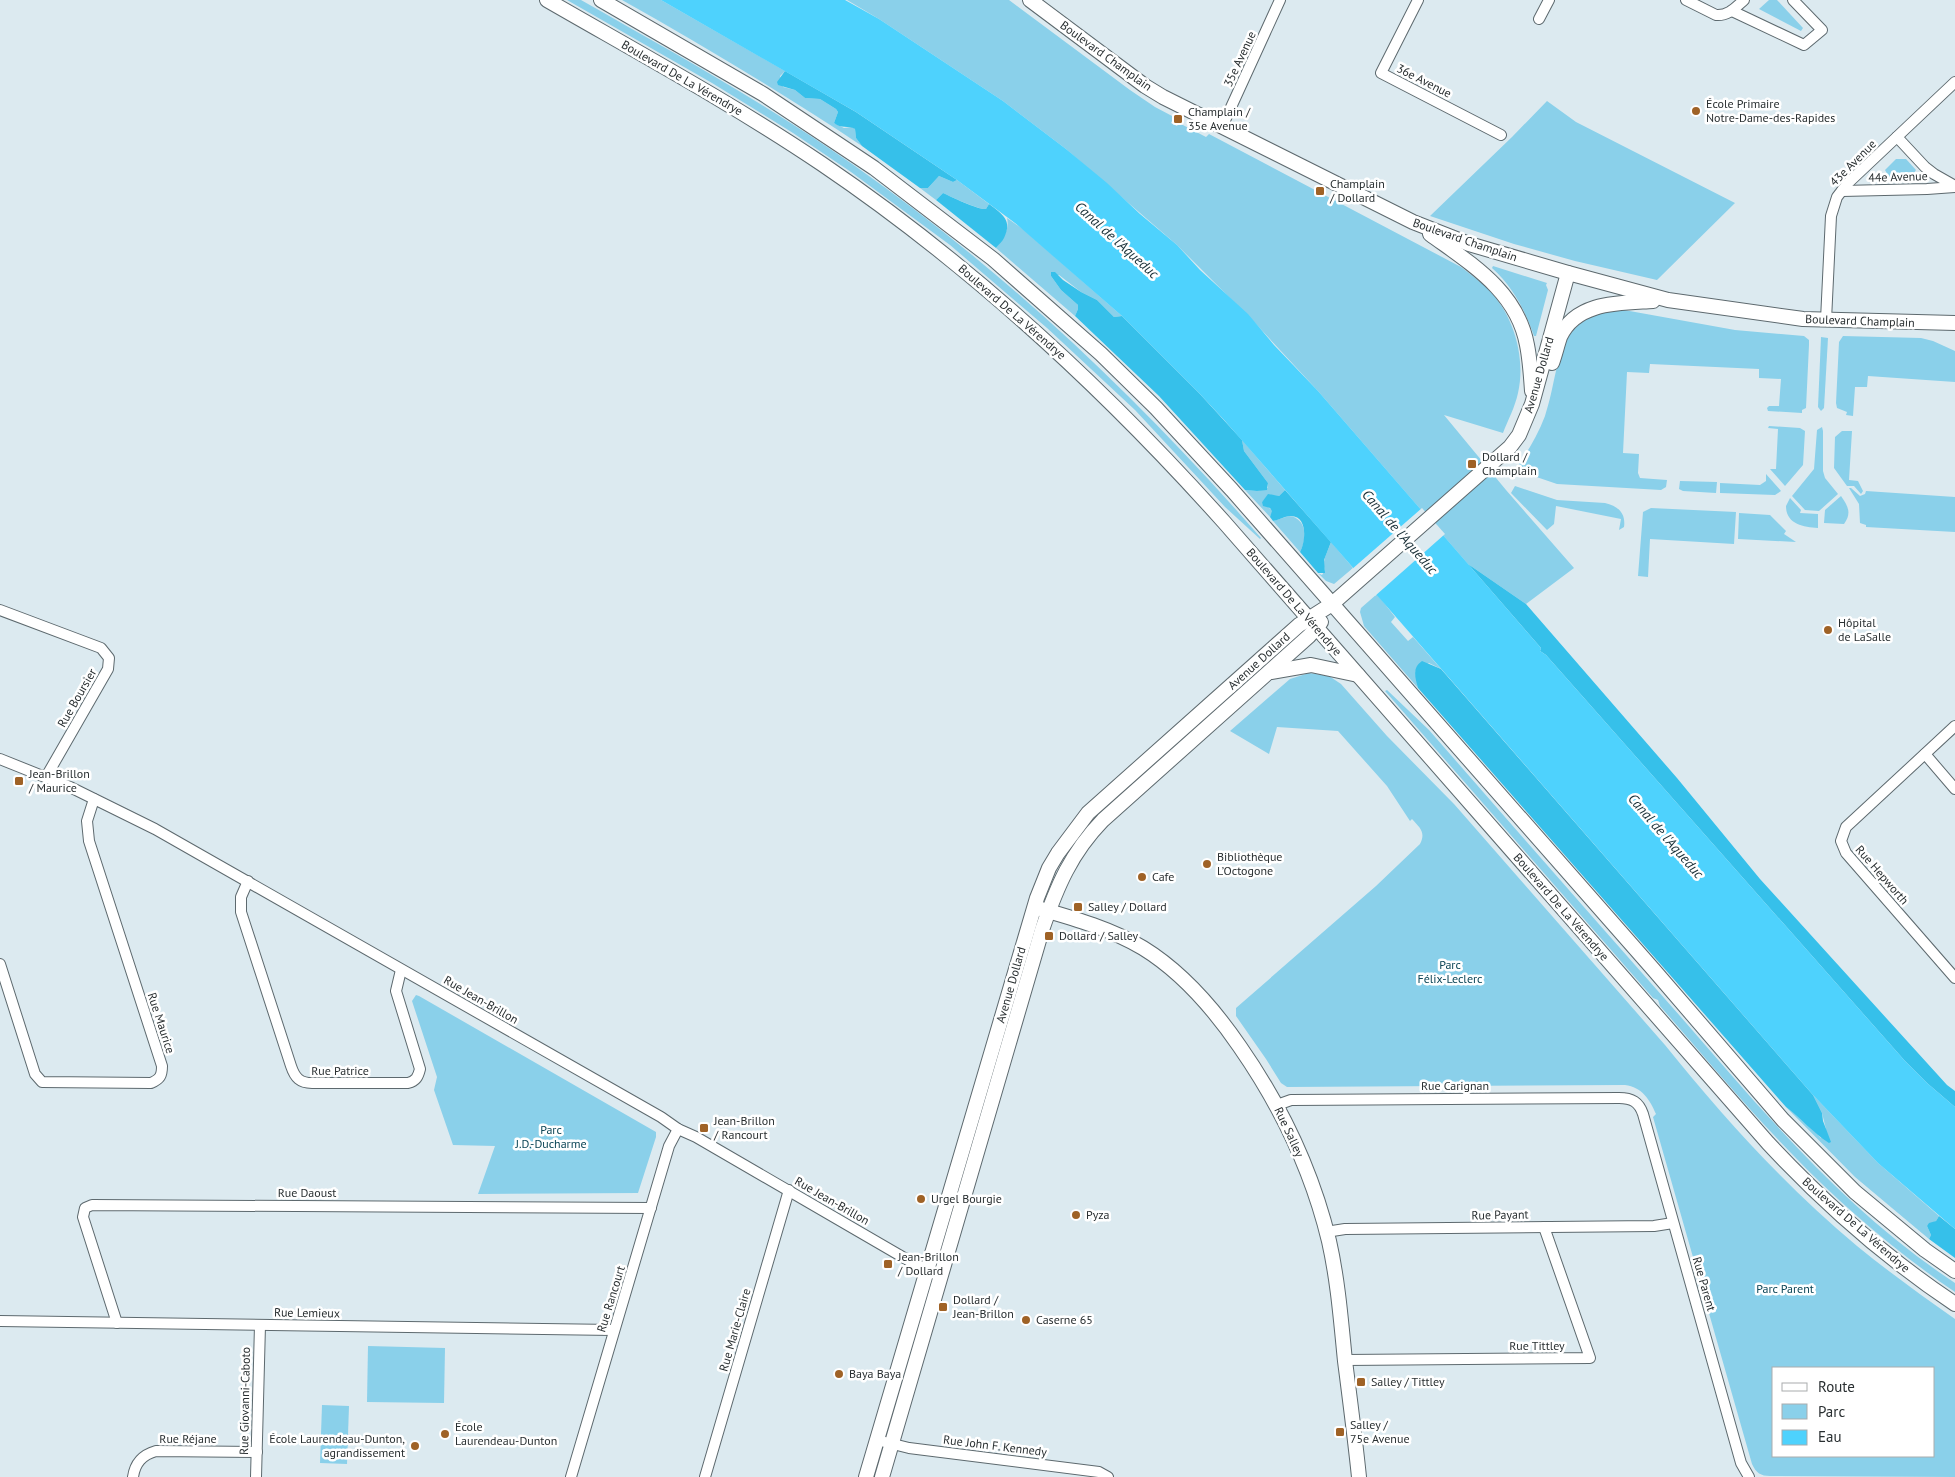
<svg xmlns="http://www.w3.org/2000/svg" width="1955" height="1477" viewBox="0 0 1955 1477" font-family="'PT Sans',sans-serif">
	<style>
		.green { fill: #8ad0ea; fill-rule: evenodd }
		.forest { fill: #36c0ea }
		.water { fill: #4ed2fd }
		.pier { fill: #dceaf0 }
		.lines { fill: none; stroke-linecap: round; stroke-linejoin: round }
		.street-casing { stroke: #5d696e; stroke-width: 12 }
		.secondary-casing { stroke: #5d696e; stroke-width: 16 }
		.street { stroke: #fff; stroke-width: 10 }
		.secondary { stroke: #fff; stroke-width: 14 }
		.poi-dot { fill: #9f6226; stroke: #fff; stroke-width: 2 }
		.labels { text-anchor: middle; stroke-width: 5; stroke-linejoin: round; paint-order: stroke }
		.street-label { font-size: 12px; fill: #292f31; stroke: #fff }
		.poi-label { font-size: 12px; fill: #292f31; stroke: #fff; text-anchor: start }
		.park-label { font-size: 12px; fill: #0b4556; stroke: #fff }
		.water-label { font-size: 14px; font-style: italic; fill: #192f37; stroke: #fff }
	</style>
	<rect width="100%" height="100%" fill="#dceaf0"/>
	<!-- green -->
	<g class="green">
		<path d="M567,0h14c93,53 186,104 274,166 152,107 284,232 406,372l-1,1 -35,-32 -90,-97 -88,-82 -97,-83 -99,-73 -58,-39 -81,-50z"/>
		<path d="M622,0h39l124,71 -5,5 3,11 12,3 10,8 15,1 16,10 2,3 -4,11 10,5 8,-1 3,2 1,9 6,8c-78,-52 -158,-100 -240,-146z"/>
		<path d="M847,0h162l121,90 25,17 19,10 -3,6 6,3 2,-3 27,14 3,-3 252,133c9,7 19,14 27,22 26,26 38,69 30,104 -3,14 -10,27 -15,40l-59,-18 62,75 68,78 -48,36 -58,-40 -150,-173 -62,-67 -79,-79 -111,-96 -63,-48 -124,-82z"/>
		<polygon points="1769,0 1777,0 1803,28 1801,31 1759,9"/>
		<polygon points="1547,101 1576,122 1735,203 1657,280 1575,261 1514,244 1430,216 1512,137"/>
		<polygon points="1896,159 1906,159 1916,170 1912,176 1889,177 1885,170"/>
		<path d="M939,176l14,6 4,-2 32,24 -3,5c-7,1 -34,-12 -43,-16l-7,7 -16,-12h8z"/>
		<path d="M1007,218l17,12 98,86 -8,1 -17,-17 -16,-8 -22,-17 -8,1 10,14 17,15v4l-3,7 -79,-68c6,-9 14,-18 11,-30z"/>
		<path d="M1493,266l54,17 -1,2 2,5 -12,46h-2c-9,-26 -21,-49 -42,-68z"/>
		<path d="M1611,310h13l111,20 69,6 5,4v5l-3,63 -4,2v3l-34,-2 -1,-3 2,-2h10l2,-27 -22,-1v-9l-109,-5 -1,9 -22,-1 -4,81 16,1 -1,19 2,5 27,2 -1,7 -5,3 -104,-6 -38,-13 -2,-4c11,-16 21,-32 28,-51 16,-46 7,-93 66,-106z"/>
		<polygon points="1843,336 1921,338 1933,341 1955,351 1955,382 1868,376 1867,387 1855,387 1853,416 1846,415 1847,412 1837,408 1836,403 1839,342"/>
		<polygon points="1821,337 1828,338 1824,408 1821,411 1818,407"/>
		<polygon points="1769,426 1800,428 1805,431 1803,465 1785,486 1770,469 1776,469 1778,429 1768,428"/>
		<polygon points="1822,427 1823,431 1823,471 1825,478 1838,494 1819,511 1805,510 1792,496 1814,469 1817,430"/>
		<polygon points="1842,431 1852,431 1849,480 1858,481 1863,491 1861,494 1854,486 1847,486 1834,468 1835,437"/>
		<polygon points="1242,440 1285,490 1279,496 1268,495 1262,502 1273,511 1270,517 1245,490 1257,491 1268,488 1268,483 1244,451"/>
		<polygon points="1766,474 1781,491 1775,495 1720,493 1720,483 1760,485 1766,481"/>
		<polygon points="1680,481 1717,482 1716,493 1683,491 1679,489"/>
		<path d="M1515,486l42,14 48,3c13,3 21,10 19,24l-5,3 2,-11 -65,-13 -2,18 -7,6 -36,-37z"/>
		<polygon points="1849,488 1851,488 1860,496 1865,494 1866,491 1955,497 1955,532 1866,527 1866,525 1860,523 1859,504"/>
		<path d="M1841,496c7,10 11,17 3,28l-20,-1 1,-13z"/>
		<path d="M1790,498l11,12 -1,3 18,1v14c-15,-1 -32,-4 -32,-22z"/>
		<polygon points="1651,508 1736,512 1734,544 1650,539 1648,577 1638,576 1643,512"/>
		<polygon points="1739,513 1770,515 1786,531 1784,534 1796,542 1738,539"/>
		<path d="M1289,516c18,2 18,23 11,36l-27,-31z"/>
		<path d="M1331,542l22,26 -19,16 -8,-3 -8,-8 4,2 3,-5c-4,-9 3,-18 6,-28z"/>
		<polygon points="1377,594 1395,617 1391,622 1408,641 1413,637 1441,669 1429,663 1415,671 1418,688 1364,626 1360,612 1361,608"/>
		<path d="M1309,673l20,3 12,8 46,52 67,68 211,241c58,72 121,142 192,201 32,26 65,50 98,73v158l-185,-1c-9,0 -14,-3 -18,-12l-99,-347 3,-3c-6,-14 -14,-27 -31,-29l-338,2 -6,-4 -15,-24 -30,-43v-8l140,-122 44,-42c6,-12 0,-16 -8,-25l-2,2 -23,-35 -49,-55 -61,-4 -8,27 -39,-23 60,-52zM1774,1368h160v88h-160z"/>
		<path d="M1387,690l42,40c83,95 167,191 251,286 84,97 167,196 275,267v9c-59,-40 -114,-87 -164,-139 -46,-47 -88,-98 -131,-147l-2,-6 -5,-2 -268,-307z"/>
		<polygon points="416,995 419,996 656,1132 656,1137 638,1193 478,1194 495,1146 453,1145 434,1090 437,1077 412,1001"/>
		<polygon points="1813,1095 1878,1163 1939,1216 1936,1221 1927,1226 1931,1235 1929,1239 1855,1177 1786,1107 1799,1116 1821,1138 1826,1129 1822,1113"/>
		<polygon points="368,1346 445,1348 444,1403 367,1402"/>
		<polygon points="322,1405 349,1406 347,1464 320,1463"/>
	</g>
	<!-- forest -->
	<g class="forest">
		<path d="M785,71l71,41 101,68 -4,2 -14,-6 -11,12h-8l-58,-42 -6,-8 -1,-9c-7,-4 -14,0 -21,-6l4,-11 -2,-3 -16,-10 -15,-1 -10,-8 -17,-5 -1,-3z"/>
		<path d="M943,193c9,4 35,17 43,16l3,-5c13,10 24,16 15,34 -2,4 -5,6 -8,10l-60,-48z"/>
		<polygon points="1051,272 1055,272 1063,280 1081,292 1097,300 1114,317 1122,316 1199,393 1242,440 1244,451 1268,483 1267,490 1257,491 1245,490 1159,396 1075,316 1078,309 1078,305 1061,290 1051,276"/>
		<path d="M1285,490l46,52 -7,18 1,13h-7l-18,-21c6,-11 8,-38 -11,-36 -5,1 -11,4 -16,5l-3,-4 2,-6 -2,-3 -7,-2 -1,-4 6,-8 11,2z"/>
		<polygon points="1468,564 1526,604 1677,778 1760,879 1947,1085 1955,1091 1955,1107 1927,1083 1905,1061 1546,655 1540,651 1541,648"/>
		<path d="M1422,661l19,8 372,426 9,18 1,8 8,21 -2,1c-16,-10 -28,-25 -43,-36l-368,-419c-3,-11 -6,-20 4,-27z"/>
		<polygon points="1939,1216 1955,1229 1955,1258 1929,1239 1931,1235 1927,1226 1929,1223 1936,1221"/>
	</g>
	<!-- water -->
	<polygon class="water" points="661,0 845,0 879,19 1003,101 1066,149 1107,183 1140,214 1177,245 1200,270 1248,314 1274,345 1318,391 1541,648 1540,651 1546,655 1905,1061 1927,1083 1955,1107 1955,1229 1878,1163 1813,1095 1225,421 1199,393 1122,316 1015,223 957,180 856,112"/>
	<!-- pier -->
	<polygon class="pier" points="1422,508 1445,534 1375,596 1351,570"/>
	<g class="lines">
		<!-- street casing -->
		<g class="street-casing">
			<g id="street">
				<polyline points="1418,0 1381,73 1501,135"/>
				<path d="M1686,0l30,15c12,1 19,-7 28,-15"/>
				<polyline points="1732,11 1804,45 1822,30 1793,0"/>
				<polyline points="1539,19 1549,0"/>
				<polyline points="1222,127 1280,0"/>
				<polyline points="1897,137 1925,167 1934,174 1955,186"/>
				<polyline points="1842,191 1927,189 1955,187"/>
				<polyline points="1826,320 1831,216 1837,197 1847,184 1955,82"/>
				<polyline points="0,610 101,648 109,658 108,669 46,777"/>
				<polyline points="1955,726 1846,827 1841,841 1846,853 1955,978"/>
				<polyline points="1925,754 1955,789"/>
				<polyline points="0,759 70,787 155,829 661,1117 678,1129 696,1137 913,1263 941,1277"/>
				<path d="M248,881l-7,16v15l50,154c4,12 9,17 21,17h96c8,-2 10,-6 12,-14l-24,-78 5,-21"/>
				<path d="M0,964l35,110 7,8 109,1c9,-4 11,-7 11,-17l-73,-225 -2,-20 7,-22"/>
				<path d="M1277,1105l14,-5 328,-2c13,0 20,4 24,16l98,349 8,14"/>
				<polyline points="1326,1232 1345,1229 1654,1226 1673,1223"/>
				<polyline points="0,1321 614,1330"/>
				<polyline points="117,1323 83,1217 85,1208 92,1205 651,1208"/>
				<polyline points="1345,1360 1590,1358 1544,1227"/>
				<polyline points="877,1440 909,1448 1099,1472 1108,1477"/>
				<path d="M133,1477c2,-14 9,-22 23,-26l101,1"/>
				<polyline points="256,1477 260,1325"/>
				<polyline points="571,1477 669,1146 678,1129"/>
				<polyline points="705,1477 789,1190"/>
			</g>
		</g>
		<!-- secondary casing -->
		<g class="secondary-casing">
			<g id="secondary">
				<path d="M547,0c92,53 186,104 275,164 149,101 282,224 402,358l544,621c56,60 118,115 187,161"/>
				<polyline points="601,0 763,94 874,168 993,259 1101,354 1156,408 1232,490 1653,969 1783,1120 1855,1192 1925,1250 1955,1271"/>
				<polyline points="1030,0 1145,86 1163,97 1413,222 1469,244 1568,273 1668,300 1803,319 1955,323"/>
				<path d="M1430,234c41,30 87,57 97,111 3,15 4,31 5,46"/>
				<path d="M1552,363c3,-8 5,-17 8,-26 16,-36 61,-34 93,-36"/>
				<polyline points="1271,672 1311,665 1358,675"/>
				<path d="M1041,909c35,10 70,20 102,39 39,24 71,61 97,99 41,59 72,124 89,194 9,40 12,80 16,120 5,39 10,77 14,116"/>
				<polyline points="866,1477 1037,898 1049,868 1058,853 1088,813 1299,625 1332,604 1510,447 1519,435 1532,404 1568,273"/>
				<path d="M882,1477l160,-547c15,-44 29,-77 61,-110l206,-184 12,-14"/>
			</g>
		</g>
		<!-- street -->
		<use href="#street" class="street"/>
		<!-- secondary -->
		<use href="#secondary" class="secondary"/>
	</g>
	<!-- markers -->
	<g class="poi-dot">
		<circle cx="1696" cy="111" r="5"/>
		<rect x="1173" y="114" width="10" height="10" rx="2.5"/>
		<rect x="1315" y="186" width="10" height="10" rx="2.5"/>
		<rect x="1467" y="459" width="10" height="10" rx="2.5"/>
		<circle cx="1828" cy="630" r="5"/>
		<rect x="14" y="776" width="10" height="10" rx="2.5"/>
		<circle cx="1207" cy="864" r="5"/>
		<circle cx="1142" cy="877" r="5"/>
		<rect x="1073" y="902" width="10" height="10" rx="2.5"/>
		<rect x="1044" y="931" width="10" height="10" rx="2.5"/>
		<rect x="699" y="1123" width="10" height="10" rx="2.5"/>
		<circle cx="921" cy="1199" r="5"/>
		<circle cx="1076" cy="1215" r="5"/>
		<rect x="883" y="1259" width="10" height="10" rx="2.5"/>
		<rect x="938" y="1302" width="10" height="10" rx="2.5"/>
		<circle cx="1026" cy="1320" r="5"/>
		<circle cx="839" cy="1374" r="5"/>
		<rect x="1356" y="1377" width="10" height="10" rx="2.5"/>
		<rect x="1335" y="1427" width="10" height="10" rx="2.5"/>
		<circle cx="445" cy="1434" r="5"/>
		<circle cx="415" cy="1446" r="5"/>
	</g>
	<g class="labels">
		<!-- street labels -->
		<g class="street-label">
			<text transform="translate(1106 56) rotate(36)" y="4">Boulevard Champlain</text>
			<text transform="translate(1240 59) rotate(-65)" y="4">35e Avenue</text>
			<text transform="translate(682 78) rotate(30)" y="4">Boulevard De La Vérendrye</text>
			<text transform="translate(1424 81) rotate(27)" y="4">36e Avenue</text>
			<text transform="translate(1853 163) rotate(-45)" y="4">43e Avenue</text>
			<text transform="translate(1898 177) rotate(-2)" y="4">44e Avenue</text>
			<text transform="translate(1465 240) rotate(19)" y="4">Boulevard Champlain</text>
			<text transform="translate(1012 312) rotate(41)" y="4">Boulevard De La Vérendrye</text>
			<text transform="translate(1860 321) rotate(2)" y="4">Boulevard Champlain</text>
			<text transform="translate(1539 375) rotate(-74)" y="4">Avenue Dollard</text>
			<text transform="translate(1294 602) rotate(49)" y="4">Boulevard De La Vérendrye</text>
			<text transform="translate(1259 661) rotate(-42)" y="4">Avenue Dollard</text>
			<text transform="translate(77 698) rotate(-60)" y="4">Rue Boursier</text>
			<text transform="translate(1882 875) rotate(49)" y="4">Rue Hepworth</text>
			<text transform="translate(1561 907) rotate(49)" y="4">Boulevard De La Vérendrye</text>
			<text transform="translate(1011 985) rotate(-74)" y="4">Avenue Dollard</text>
			<text transform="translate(481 1000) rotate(30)" y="4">Rue Jean-Brillon</text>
			<text transform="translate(161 1023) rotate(72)" y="4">Rue Maurice</text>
			<text x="340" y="1075">Rue Patrice</text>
			<text x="1455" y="1090">Rue Carignan</text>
			<text transform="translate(1289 1132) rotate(65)" y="4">Rue Salley</text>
			<text x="307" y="1197">Rue Daoust</text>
			<text transform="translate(832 1201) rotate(30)" y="4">Rue Jean-Brillon</text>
			<text transform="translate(1500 1215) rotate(-1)" y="4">Rue Payant</text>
			<text transform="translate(1856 1225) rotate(41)" y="4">Boulevard De La Vérendrye</text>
			<text transform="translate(1704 1284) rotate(74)" y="4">Rue Parent</text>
			<text transform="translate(611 1299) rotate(-73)" y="4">Rue Rancourt</text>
			<text transform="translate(307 1313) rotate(1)" y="4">Rue Lemieux</text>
			<text transform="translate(735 1330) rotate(-74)" y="4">Rue Marie-Claire</text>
			<text x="1537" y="1350">Rue Tittley</text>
			<text transform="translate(245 1401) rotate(-89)" y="4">Rue Giovanni-Caboto</text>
			<text x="188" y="1443">Rue Réjane</text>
			<text transform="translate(995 1446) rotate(7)" y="4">Rue John F. Kennedy</text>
		</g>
		<!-- poi labels -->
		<g class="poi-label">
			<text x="1706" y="108">École Primaire<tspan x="1706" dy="14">Notre-Dame-des-Rapides</tspan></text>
			<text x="1188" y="116">Champlain /<tspan x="1188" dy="14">35e Avenue</tspan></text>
			<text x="1330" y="188">Champlain<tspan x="1330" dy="14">/ Dollard</tspan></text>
			<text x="1482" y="461">Dollard /<tspan x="1482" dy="14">Champlain</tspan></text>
			<text x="1838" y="627">Hôpital<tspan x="1838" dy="14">de LaSalle</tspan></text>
			<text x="29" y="778">Jean-Brillon<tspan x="29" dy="14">/ Maurice</tspan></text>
			<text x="1217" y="861">Bibliothèque<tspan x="1217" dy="14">L’Octogone</tspan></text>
			<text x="1152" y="881">Cafe</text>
			<text x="1088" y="911">Salley / Dollard</text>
			<text x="1059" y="940">Dollard / Salley</text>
			<text x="714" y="1125">Jean-Brillon<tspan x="714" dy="14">/ Rancourt</tspan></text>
			<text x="931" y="1203">Urgel Bourgie</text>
			<text x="1086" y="1219">Pyza</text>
			<text x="898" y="1261">Jean-Brillon<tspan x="898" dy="14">/ Dollard</tspan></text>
			<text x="953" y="1304">Dollard /<tspan x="953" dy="14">Jean-Brillon</tspan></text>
			<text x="1036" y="1324">Caserne 65</text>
			<text x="849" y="1378">Baya Baya</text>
			<text x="1371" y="1386">Salley / Tittley</text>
			<text x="1350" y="1429">Salley /<tspan x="1350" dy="14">75e Avenue</tspan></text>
			<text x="455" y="1431">École<tspan x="455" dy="14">Laurendeau-Dunton</tspan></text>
			<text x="405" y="1443" text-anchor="end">École Laurendeau-Dunton,<tspan x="405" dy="14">agrandissement</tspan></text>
		</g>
		<!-- park labels -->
		<g class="park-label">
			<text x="1450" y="969">Parc<tspan x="1450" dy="14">Félix-Leclerc</tspan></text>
			<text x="551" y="1134">Parc<tspan x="551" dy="14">J.D.-Ducharme</tspan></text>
			<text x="1785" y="1293">Parc Parent</text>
		</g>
		<!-- water labels -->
		<g class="water-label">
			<text transform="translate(1117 240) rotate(42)" y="5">Canal de l'Aqueduc</text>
			<text transform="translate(1400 532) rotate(49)" y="5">Canal de l'Aqueduc</text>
			<text transform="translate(1666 836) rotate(49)" y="5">Canal de l'Aqueduc</text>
		</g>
	</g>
	<!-- legend -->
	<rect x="1772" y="1367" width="162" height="90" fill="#ffffff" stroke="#a9acad"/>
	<rect x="1782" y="1383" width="25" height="8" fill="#ffffff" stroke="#a9acad"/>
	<text x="1818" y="1392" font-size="15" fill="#292f31">Route</text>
	<rect x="1782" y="1404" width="25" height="15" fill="#8ad0ea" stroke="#a9acad"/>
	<text x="1818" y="1417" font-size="15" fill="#292f31">Parc</text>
	<rect x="1782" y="1430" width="25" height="15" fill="#4ed2fd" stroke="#a9acad"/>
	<text x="1818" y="1442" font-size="15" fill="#292f31">Eau</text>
</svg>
